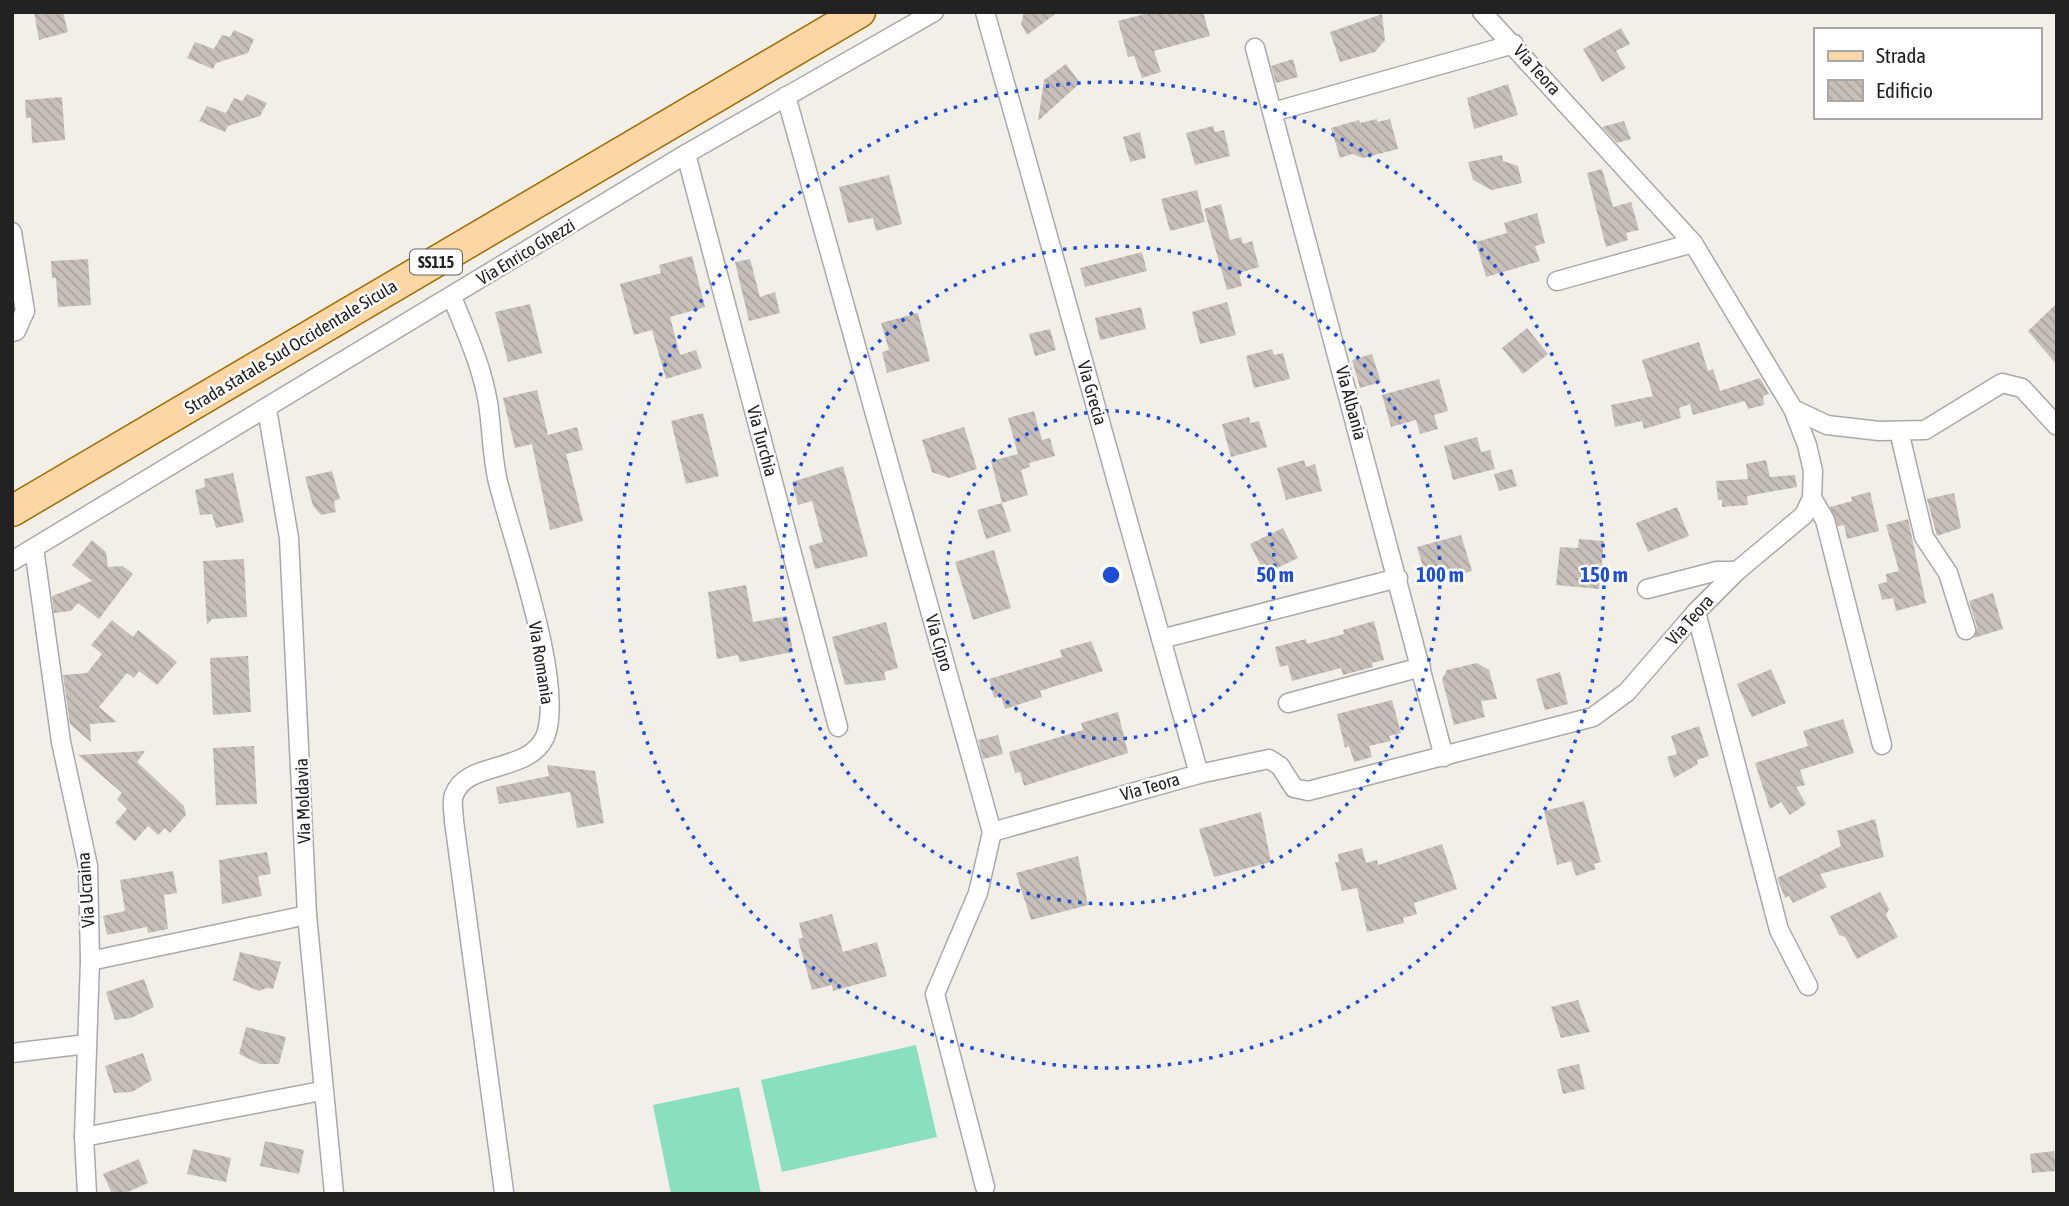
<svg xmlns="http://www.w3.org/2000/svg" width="2069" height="1206" viewBox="0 0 2069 1206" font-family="'Asap Condensed',sans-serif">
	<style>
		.pitch { fill: #88e0be }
		.building { fill: url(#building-back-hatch) }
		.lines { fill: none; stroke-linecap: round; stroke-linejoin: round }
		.street-casing { stroke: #a9a9a9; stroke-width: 21 }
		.primary-casing { stroke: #a06b00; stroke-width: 33 }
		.street { stroke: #fff; stroke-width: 18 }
		.primary { stroke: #fcd6a4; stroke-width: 30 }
		.ring { fill: none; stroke: #1d4ed8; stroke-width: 3.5; stroke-dasharray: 3.5 7 }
		.labels { text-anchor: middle; stroke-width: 5; stroke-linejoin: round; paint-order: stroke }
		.shield { fill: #fff; stroke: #646464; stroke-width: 2 }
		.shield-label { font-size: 16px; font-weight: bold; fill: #222 }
		.street-label { font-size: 18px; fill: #222; stroke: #fff }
		.centre { fill: #1d4ed8; stroke: #fff; stroke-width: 3.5 }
		.ring-label { font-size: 21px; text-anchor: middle; font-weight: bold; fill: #1d4ed8; stroke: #fff; stroke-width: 5; stroke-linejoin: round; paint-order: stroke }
	</style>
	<defs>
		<pattern id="building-back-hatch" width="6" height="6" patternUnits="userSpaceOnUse" patternTransform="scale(1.75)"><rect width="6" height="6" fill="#c7bfb8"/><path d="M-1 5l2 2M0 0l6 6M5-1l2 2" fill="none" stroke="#aba49e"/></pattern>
	</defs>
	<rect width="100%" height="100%" fill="#f2efe9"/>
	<!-- pitch -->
	<g class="pitch">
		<polygon points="916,1045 937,1137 782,1172 761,1080"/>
		<polygon points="739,1087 761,1194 671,1194 653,1105"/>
	</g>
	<!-- building -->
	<g class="building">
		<polygon points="34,12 63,12 68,32 39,40"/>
		<polygon points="1024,12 1058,12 1027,35 1021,24"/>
		<polygon points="1152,12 1203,12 1210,36 1154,51 1161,72 1142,78 1134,56 1128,57 1118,21"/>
		<polygon points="1382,14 1385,40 1375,52 1340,62 1330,32"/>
		<polygon points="1621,28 1630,44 1616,51 1626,68 1602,82 1583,49"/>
		<polygon points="234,30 254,39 248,53 216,63 213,69 187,58 195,42 214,49 222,35 230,37"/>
		<polygon points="1293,59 1298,77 1276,83 1271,66"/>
		<polygon points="1066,64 1080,83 1038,121 1044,80"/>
		<polygon points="1508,84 1518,115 1474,129 1467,98"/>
		<polygon points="247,94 267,103 260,116 228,126 225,132 199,121 207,106 226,113 234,98 242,101"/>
		<polygon points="62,97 65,140 32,143 31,118 26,118 25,100"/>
		<polygon points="1377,119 1377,122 1390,119 1398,149 1363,158 1352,154 1340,158 1331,128 1359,120 1360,123"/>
		<polygon points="1624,121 1631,139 1617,143 1602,127"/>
		<polygon points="1213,126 1215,132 1224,130 1230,156 1195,165 1186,133"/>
		<polygon points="1140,132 1146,158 1130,162 1123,137"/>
		<polygon points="1502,155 1503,161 1518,166 1522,183 1492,190 1473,180 1468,162"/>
		<polygon points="1602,169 1613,207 1631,202 1639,230 1626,233 1628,240 1606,247 1587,173"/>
		<polygon points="889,175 902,224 876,231 873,218 848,223 839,187"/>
		<polygon points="1197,190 1205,222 1170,231 1161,199"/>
		<polygon points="1221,204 1230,240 1241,237 1243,244 1252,241 1259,267 1239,273 1242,286 1227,290 1204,209"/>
		<polygon points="1537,213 1545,243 1535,246 1540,261 1486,277 1476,242 1507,233 1504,223"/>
		<polygon points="1142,252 1147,271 1085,287 1080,268"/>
		<polygon points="692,256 705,307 670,317 680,355 696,350 702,368 666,379 652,330 634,335 620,284 661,273 659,265"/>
		<polygon points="88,259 91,305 58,307 56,278 52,278 51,261"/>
		<polygon points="750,259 760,297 775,292 780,313 749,321 735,262"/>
		<polygon points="1227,302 1236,335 1200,344 1192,312"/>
		<polygon points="2057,303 2057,365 2028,331"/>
		<polygon points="530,304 542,353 508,362 495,312"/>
		<polygon points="1141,307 1146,329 1100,340 1095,318"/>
		<polygon points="918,313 930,361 887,373 882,352 889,350 881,323"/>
		<polygon points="1527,328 1548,354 1523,374 1502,348"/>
		<polygon points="1050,329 1056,350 1035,356 1029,334"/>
		<polygon points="1699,342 1708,371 1713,369 1720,391 1760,378 1769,394 1763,396 1764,405 1748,409 1745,401 1693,415 1690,404 1679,408 1681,418 1644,429 1642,421 1615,427 1611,405 1653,396 1642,360"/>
		<polygon points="1272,349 1274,355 1283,353 1290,379 1254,388 1246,356"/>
		<polygon points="1372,354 1381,382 1360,388 1352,360"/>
		<polygon points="1439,379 1448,411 1434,415 1438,429 1420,434 1416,420 1391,427 1382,395"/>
		<polygon points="537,390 548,435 577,427 583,450 566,454 583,521 550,530 532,444 515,448 503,398"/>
		<polygon points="1034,411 1042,440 1050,438 1055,456 1029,463 1030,467 1021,470 1028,495 1002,503 991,461 1018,454 1008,418"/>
		<polygon points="703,413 719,476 686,484 671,421"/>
		<polygon points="1249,417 1250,423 1259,421 1267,447 1231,457 1222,424"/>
		<polygon points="964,427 977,469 949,478 932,472 922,440"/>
		<polygon points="1477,437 1481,452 1490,450 1495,469 1453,480 1444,446"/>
		<polygon points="1304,460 1306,467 1315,464 1322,491 1286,500 1277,468"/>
		<polygon points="1766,460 1770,477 1795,475 1797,487 1747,496 1748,505 1722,507 1722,500 1718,500 1716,481 1748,479 1746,464"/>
		<polygon points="843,466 868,556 815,569 809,546 823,542 812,501 798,505 792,482"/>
		<polygon points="1512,469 1517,486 1499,491 1494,474"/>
		<polygon points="332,471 340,499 334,501 336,512 321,515 313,506 305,477"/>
		<polygon points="233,473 244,522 216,528 212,514 200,515 195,490 205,487 204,479"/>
		<polygon points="1870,492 1879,531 1847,539 1844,525 1838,526 1830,507 1852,501 1851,497"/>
		<polygon points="1954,493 1961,528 1937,536 1927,499"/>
		<polygon points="1002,503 1011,531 986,539 977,510"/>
		<polygon points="1677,507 1689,536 1648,552 1636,523"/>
		<polygon points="1908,519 1926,603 1896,611 1893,598 1882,600 1878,584 1887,582 1886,574 1899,571 1886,525"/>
		<polygon points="1283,528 1298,558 1265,574 1250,544"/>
		<polygon points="1461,535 1472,571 1433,582 1426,577 1417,547"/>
		<polygon points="1579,539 1604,541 1599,589 1556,585 1560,547 1578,548"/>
		<polygon points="92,540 106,552 108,567 123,566 133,574 99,619 78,603 71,611 54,613 52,596 92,581 72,565"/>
		<polygon points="994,550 1011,608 973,620 955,562"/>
		<polygon points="244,559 247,617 212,619 207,625 203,561"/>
		<polygon points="746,585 753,622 787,616 793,652 740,662 738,655 717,659 708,592"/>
		<polygon points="1993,593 2003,629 1974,638 1977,627 1969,601"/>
		<polygon points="112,620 133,637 138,630 177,662 157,685 139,671 134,678 127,673 99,707 117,722 90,724 91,742 70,724 63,675 87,673 102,654 91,645"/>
		<polygon points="1374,621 1384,660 1372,663 1373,667 1343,675 1341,668 1292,681 1288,665 1280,667 1275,647 1306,639 1307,644 1344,634 1343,630"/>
		<polygon points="886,622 898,668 884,672 886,680 845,685 832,637"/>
		<polygon points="1091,641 1103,671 1040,691 1042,697 1005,709 1001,696 994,698 989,679 1062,657 1060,650"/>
		<polygon points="248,656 251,712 213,715 210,658"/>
		<polygon points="1477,663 1489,670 1497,699 1481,701 1485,717 1454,725 1442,679 1447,670"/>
		<polygon points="1771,669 1786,703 1752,717 1737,684"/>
		<polygon points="1560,672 1568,704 1545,710 1536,679"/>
		<polygon points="1392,700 1401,733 1389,736 1391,741 1369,746 1372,757 1354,762 1349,746 1345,748 1337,714"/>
		<polygon points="1118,712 1128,753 1024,786 1020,772 1015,773 1009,752 1083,730 1081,723"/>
		<polygon points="1843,719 1854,753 1800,770 1805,785 1796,787 1806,804 1790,815 1781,802 1770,809 1755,763 1808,746 1803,731"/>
		<polygon points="1699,726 1709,756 1697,760 1698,764 1674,778 1667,757 1677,754 1671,736"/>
		<polygon points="998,735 1003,754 983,759 978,740"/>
		<polygon points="254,746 257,804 216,805 213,748"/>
		<polygon points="145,751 137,762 184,806 186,815 170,833 165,828 158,835 148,826 135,841 115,823 127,809 117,799 122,793 78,755"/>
		<polygon points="547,765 595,771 604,823 577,828 570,792 499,804 496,787 549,776"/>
		<polygon points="1584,801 1601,862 1594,864 1596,869 1576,876 1571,861 1557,865 1544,811"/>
		<polygon points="1261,812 1271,862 1214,877 1199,829"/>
		<polygon points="1875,819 1884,857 1820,874 1827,887 1793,903 1789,896 1785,898 1777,878 1841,846 1837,831"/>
		<polygon points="1442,844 1457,889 1414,903 1417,914 1403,918 1404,923 1367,932 1357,888 1342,891 1335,862 1339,862 1338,854 1362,848 1366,863 1377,860 1378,865"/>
		<polygon points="267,852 271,874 258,876 262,896 222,904 219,860"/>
		<polygon points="1078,856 1088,905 1031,920 1016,873"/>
		<polygon points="173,871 177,893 164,895 168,929 148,933 147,927 107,935 103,916 125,911 120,880"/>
		<polygon points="1880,892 1889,909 1886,915 1898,937 1857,959 1845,937 1839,935 1830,916"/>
		<polygon points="832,914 843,952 877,942 887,976 833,991 832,985 812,990 798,939 803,938 799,923"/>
		<polygon points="240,952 281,962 273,989 267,988 259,991 233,980"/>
		<polygon points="144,979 154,1007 131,1018 115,1020 106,992"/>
		<polygon points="1578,1000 1590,1032 1561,1038 1551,1007"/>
		<polygon points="246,1027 286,1037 279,1064 260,1064 239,1054"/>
		<polygon points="143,1053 152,1080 132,1092 114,1093 105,1066"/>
		<polygon points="1579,1064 1585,1089 1563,1094 1557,1069"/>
		<polygon points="265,1141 304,1150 299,1174 260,1166"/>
		<polygon points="193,1149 231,1158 226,1182 187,1174"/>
		<polygon points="2054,1151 2056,1171 2032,1173 2030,1154"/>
		<polygon points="139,1159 148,1183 123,1194 112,1194 103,1174"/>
	</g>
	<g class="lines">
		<!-- street casing -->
		<g class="street-casing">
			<g id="street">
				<polyline points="985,12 1199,774"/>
				<polyline points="1255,48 1444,757"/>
				<polyline points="786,96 992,832 978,893 935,994 985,1187"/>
				<polyline points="1273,112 1514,44"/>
				<polyline points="686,154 838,727"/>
				<polyline points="12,232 25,311 16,331 12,332"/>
				<polyline points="1557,281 1693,243"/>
				<path d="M452,297c14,35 30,69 36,106 4,26 4,54 10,79 14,57 68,204 47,255 -17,37 -79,23 -91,58 -3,7 0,18 0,26l50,371"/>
				<polyline points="267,409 289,538 307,915 334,1194"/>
				<polyline points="1793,409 1827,425 1879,431 1925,430 2002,383 2022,388 2057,426"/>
				<polyline points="1899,431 1924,537 1948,573 1966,630"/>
				<polyline points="1812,498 1825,520 1882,745"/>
				<polyline points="34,548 61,742 88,866 90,961 84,1137 87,1194"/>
				<polyline points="12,561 686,154 934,12"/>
				<polyline points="1647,589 1717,571 1737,571"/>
				<polyline points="1696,612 1779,930 1808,986"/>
				<polyline points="1161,639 1398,578"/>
				<polyline points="1288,703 1421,667"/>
				<polyline points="992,832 1199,774 1269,759 1280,766 1294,788 1308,791 1593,717 1627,692 1696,612 1737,571 1804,515 1812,498 1813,471 1807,445 1793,409 1693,243 1482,12"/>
				<polyline points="90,961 307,915"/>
				<polyline points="12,1053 87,1044"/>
				<polyline points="84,1137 321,1091"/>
			</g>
		</g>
		<!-- primary casing -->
		<g class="primary-casing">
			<polyline id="primary" points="12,511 860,12"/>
		</g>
		<!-- street -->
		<use href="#street" class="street"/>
		<!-- primary -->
		<use href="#primary" class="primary"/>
	</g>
	<!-- distance rings -->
	<g class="ring">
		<circle cx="1111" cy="575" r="164"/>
		<circle cx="1111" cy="575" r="329"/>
		<circle cx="1111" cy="575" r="493"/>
	</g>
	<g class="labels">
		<!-- shield labels -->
		<rect class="shield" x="410" y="249.5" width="52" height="25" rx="5"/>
		<g class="shield-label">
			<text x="436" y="268">SS115</text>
		</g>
		<!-- street labels -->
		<g class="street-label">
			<text transform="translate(1537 70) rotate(48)" y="6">Via Teora</text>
			<text transform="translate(526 252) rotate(-31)" y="6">Via Enrico Ghezzi</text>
			<text transform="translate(291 347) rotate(-31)" y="6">Strada statale Sud Occidentale Sicula</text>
			<text transform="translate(1092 393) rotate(74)" y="6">Via Grecia</text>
			<text transform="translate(1351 403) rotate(75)" y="6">Via Albania</text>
			<text transform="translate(762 441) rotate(75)" y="6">Via Turchia</text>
			<text transform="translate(1690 620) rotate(-48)" y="6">Via Teora</text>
			<text transform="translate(939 643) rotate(74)" y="6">Via Cipro</text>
			<text transform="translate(541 663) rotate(81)" y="6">Via Romania</text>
			<text transform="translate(1150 787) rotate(-16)" y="6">Via Teora</text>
			<text transform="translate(303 801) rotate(-92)" y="6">Via Moldavia</text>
			<text transform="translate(86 890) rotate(-94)" y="6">Via Ucraina</text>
		</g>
	</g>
	<circle cx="1111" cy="575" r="10" class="centre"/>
	<g class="ring-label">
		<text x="1275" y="582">50 m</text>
		<text x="1440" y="582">100 m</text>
		<text x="1604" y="582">150 m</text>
	</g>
	<!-- border -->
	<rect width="2069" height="1206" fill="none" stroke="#222222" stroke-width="28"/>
	<!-- legend -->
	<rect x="1814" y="28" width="228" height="91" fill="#ffffff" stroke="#a7a7a7" stroke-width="2"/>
	<rect x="1828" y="51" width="35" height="10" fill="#fcd6a4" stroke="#a7a7a7" stroke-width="2"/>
	<text x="1876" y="63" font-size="21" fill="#222222">Strada</text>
	<rect x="1828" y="80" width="35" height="21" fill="url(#building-back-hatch)" stroke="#a7a7a7" stroke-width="2"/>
	<text x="1876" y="98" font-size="21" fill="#222222">Edificio</text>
</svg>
